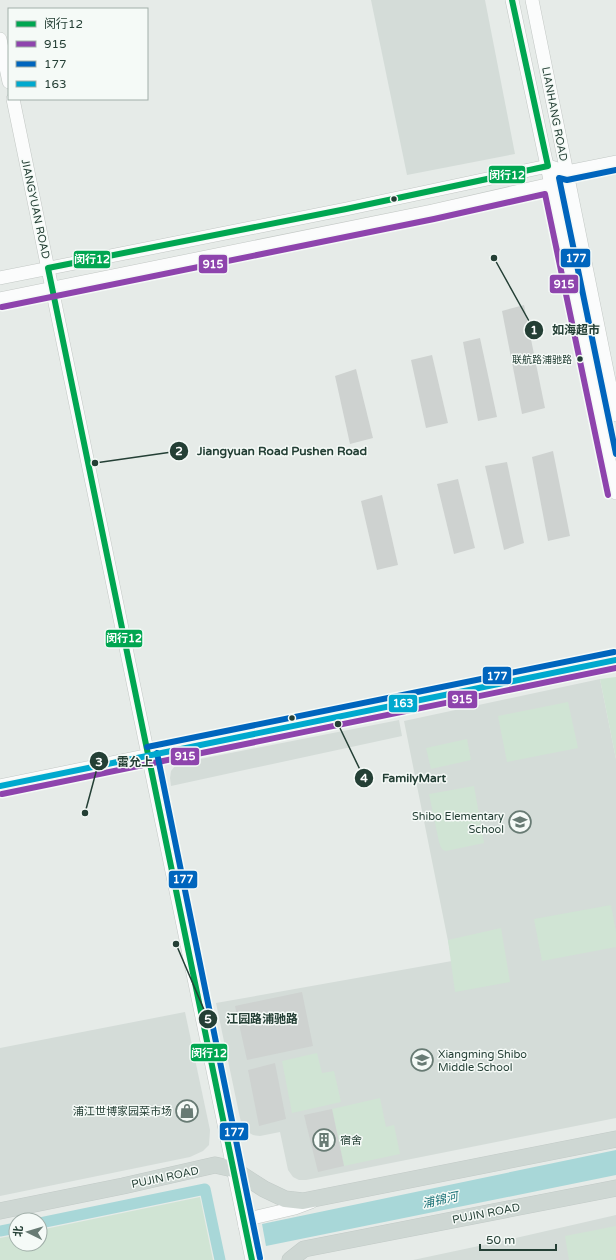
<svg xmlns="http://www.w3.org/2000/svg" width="616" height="1260" viewBox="0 0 616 1260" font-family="'Varela Round','Noto Sans SC',sans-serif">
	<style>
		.built { fill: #d4dcd8 }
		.green { fill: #d0e4d4 }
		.water { fill: #a8d7d8 }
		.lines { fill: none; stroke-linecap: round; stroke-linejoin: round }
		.canal { stroke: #a8d7d8; stroke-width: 11 }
		.building { fill: #ced2d0 }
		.minor-casing { stroke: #c3c8c5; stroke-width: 14 }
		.major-casing { stroke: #c2cac7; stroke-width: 17 }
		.minor { stroke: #fbfcfc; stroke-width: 13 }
		.major { stroke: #ced7d3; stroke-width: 16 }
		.bus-1-casing { stroke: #f5faf7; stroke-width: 9 }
		.bus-2-casing { stroke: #f5faf7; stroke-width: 9 }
		.bus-3-casing { stroke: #f5faf7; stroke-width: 9 }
		.bus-4-casing { stroke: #f5faf7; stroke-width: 9 }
		.bus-1 { stroke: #00a651; stroke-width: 6 }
		.bus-2 { stroke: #8e44ad; stroke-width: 6 }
		.bus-3 { stroke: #0065bd; stroke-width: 6 }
		.bus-4 { stroke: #00a9ce; stroke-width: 6 }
		.bus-dot { fill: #243f35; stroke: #f5faf7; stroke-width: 1.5 }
		.labels { text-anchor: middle; stroke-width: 3; stroke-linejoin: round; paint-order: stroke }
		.bus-label { font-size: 10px; fill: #243f35; stroke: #f5faf7; text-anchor: end }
		.street-label { font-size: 11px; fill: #243f35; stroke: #f5faf7 }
		.poi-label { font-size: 11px; fill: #243f35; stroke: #f5faf7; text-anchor: end }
		.water-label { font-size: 12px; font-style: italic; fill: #1f757a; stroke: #f5faf7 }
		.leader { fill: none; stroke: #243f35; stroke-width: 1.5 }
		.callout-dot { fill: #243f35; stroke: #f5faf7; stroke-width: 1.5 }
		.mark-label { font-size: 12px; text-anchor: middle; font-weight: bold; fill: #fff }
		.callout-label { font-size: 12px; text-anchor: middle; font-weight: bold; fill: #243f35; stroke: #f5faf7; stroke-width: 3; stroke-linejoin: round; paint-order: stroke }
		.line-badge { stroke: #f5faf7; stroke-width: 1.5 }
		.badge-label { font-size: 11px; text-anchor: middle; font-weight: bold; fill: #fff }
	</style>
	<rect width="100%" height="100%" fill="#e6ebe8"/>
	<!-- built -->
	<g class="built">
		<polygon points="371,0 485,0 515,154 407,175"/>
		<polygon points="600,679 616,759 616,1118 306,1180 299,1180 293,1177 288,1170 280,1132 260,1136 253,1135 246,1131 242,1125 240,1118 216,1003 452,961 404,721"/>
		<polygon points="399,720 402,736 171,786 170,778 171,771 175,766 180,763"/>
		<polygon points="185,1012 210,1130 209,1145 203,1151 190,1157 0,1196 0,1048"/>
		<polygon points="616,1215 616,1260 413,1260 507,1240"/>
	</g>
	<!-- green -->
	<g class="green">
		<polygon points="616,677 616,759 600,679"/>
		<polygon points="568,702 578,748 507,762 498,716"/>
		<polygon points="467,739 471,760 431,769 426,748"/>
		<path d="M474,786l10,57 -38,8c-5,-1 -5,-4 -7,-9l-10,-48z"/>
		<polygon points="611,905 616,932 616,947 542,961 534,919"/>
		<polygon points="501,928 510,982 455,992 448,940"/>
		<polygon points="317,1053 322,1073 334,1071 341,1102 292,1113 282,1061"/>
		<polygon points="380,1098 386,1127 394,1125 400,1154 344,1166 332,1109"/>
		<polygon points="200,1197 213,1260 0,1260 0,1238 16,1235 16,1244 40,1244 40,1230"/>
		<polygon points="616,1226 616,1260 569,1260 565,1236"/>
	</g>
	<!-- water -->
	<polygon class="water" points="616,1150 616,1175 266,1246 262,1224"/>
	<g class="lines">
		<!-- canal -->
		<g class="canal">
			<polyline points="40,1223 205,1189 220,1260"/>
			<polyline points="0,1231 16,1228"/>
		</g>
	</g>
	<!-- building -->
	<g class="building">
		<polygon points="524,305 545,408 522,414 502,311"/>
		<polygon points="480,338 497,417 478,421 463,342"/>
		<polygon points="432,355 448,423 426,428 411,360"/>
		<polygon points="356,369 373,438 350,444 335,376"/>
		<polygon points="553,451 570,536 548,541 532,457"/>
		<polygon points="507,462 524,543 504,550 485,466"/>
		<polygon points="458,479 475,548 454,554 437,484"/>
		<polygon points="382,495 398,565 377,570 361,501"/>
		<polygon points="302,992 313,1046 247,1060 235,1006"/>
		<polygon points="275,1063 286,1119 259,1126 248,1070"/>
		<polygon points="332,1109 344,1166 318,1172 304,1115"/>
	</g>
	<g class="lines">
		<!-- minor casing -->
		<g class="minor-casing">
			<g id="minor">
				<polyline points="512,0 616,493"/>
				<polyline points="532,0 616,415"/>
				<polyline points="0,39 9,82"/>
				<polyline points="13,99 252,1260"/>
				<polyline points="0,278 346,209 548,166 566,172"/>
				<polyline points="0,299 432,211 551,184 566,172 616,162"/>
				<polyline points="0,786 261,732 616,660"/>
				<polyline points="245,1226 246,1220 248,1219 295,1208 311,1202"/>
			</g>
		</g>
		<!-- major casing -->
		<g class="major-casing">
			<g id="major">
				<polyline points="0,1211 123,1186 215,1165 233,1169 264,1189 285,1199 303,1201 616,1139"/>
				<polyline points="290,1260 304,1249 616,1188"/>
			</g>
		</g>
		<!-- minor -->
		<use href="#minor" class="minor"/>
		<!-- major -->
		<use href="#major" class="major"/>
		<!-- bus-1 casing -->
		<g class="bus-1-casing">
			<polyline id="bus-1" points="252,1260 48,268 346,209 548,166 512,0"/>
		</g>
		<!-- bus-2 casing -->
		<g class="bus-2-casing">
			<g id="bus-2">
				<polyline points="2,307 434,219 545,194 608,495"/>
				<polyline points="2,794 616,668"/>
			</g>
		</g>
		<!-- bus-3 casing -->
		<g class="bus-3-casing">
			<g id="bus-3">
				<polyline points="616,170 567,180 559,178 616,454"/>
				<polyline points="147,747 614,652"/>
				<polyline points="157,753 260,1258"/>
			</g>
		</g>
		<!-- bus-4 casing -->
		<g class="bus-4-casing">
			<polyline id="bus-4" points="0,786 616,660"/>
		</g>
		<!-- bus-1 -->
		<use href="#bus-1" class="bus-1"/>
		<!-- bus-2 -->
		<use href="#bus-2" class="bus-2"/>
		<!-- bus-3 -->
		<use href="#bus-3" class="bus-3"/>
		<!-- bus-4 -->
		<use href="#bus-4" class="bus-4"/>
	</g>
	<!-- icons -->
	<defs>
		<g id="school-ring" transform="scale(1.15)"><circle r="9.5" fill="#f5faf7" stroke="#687b74" stroke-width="1.5"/><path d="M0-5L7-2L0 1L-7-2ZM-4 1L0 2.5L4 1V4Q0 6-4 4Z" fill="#687b74"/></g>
		<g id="shop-ring" transform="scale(1.15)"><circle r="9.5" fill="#f5faf7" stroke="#687b74" stroke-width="1.5"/><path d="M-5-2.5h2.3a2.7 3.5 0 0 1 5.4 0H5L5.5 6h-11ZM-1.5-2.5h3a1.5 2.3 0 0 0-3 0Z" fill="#687b74"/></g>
		<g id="building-ring" transform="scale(1.15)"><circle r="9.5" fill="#f5faf7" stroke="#687b74" stroke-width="1.5"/><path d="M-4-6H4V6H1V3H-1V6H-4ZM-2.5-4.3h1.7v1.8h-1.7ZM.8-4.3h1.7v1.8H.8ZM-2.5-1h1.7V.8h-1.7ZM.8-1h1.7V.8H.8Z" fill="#687b74"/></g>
	</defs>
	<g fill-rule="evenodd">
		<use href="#school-ring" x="520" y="822"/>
		<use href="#school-ring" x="422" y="1060"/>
		<use href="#shop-ring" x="187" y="1111"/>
		<use href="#building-ring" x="324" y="1140"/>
	</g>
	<!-- markers -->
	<g class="bus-dot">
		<circle cx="394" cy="199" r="3.5"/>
		<circle cx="580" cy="359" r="3.5"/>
		<circle cx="292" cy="718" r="3.5"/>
	</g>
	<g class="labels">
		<!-- bus labels -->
		<g class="bus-label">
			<text x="572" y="363">联航路浦驰路</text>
		</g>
		<!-- street labels -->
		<g class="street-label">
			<text transform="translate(555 114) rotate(79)" y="4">LIANHANG ROAD</text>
			<text transform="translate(36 209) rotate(78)" y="4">JIANGYUAN ROAD</text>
			<text transform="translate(165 1177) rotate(-12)" y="4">PUJIN ROAD</text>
			<text transform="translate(486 1213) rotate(-11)" y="4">PUJIN ROAD</text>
		</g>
		<!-- poi labels -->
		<g class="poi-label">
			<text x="504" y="820">Shibo Elementary<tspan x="504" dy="13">School</tspan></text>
			<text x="438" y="1058" text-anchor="start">Xiangming Shibo<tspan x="438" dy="13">Middle School</tspan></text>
			<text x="172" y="1115">浦江世博家园菜市场</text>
			<text x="340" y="1144" text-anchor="start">宿舍</text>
		</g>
		<!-- water labels -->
		<g class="water-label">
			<text transform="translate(440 1200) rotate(-12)" y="4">浦锦河</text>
		</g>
	</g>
	<!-- callouts -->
	<path class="leader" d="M494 258L534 330M95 463L179 451M85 813L99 761M338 724L364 778M176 944L208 1019"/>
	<g class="callout-dot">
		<circle cx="494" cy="258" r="4"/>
		<circle cx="95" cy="463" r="4"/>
		<circle cx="85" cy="813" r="4"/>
		<circle cx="338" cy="724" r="4"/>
		<circle cx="176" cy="944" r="4"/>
		<circle cx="534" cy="330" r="10"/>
		<circle cx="179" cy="451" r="10"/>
		<circle cx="99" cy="761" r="10"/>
		<circle cx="364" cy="778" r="10"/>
		<circle cx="208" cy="1019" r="10"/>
	</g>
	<g class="mark-label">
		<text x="534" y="334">1</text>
		<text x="179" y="455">2</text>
		<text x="99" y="766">3</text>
		<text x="364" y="782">4</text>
		<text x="208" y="1023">5</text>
	</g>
	<g class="callout-label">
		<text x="576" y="334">如海超市</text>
		<text x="282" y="455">Jiangyuan Road Pushen Road</text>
		<text x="135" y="766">雷允上</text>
		<text x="414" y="782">FamilyMart</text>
		<text x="262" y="1023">江园路浦驰路</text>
	</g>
	<g class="line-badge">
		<rect x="488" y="165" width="38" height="19" rx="4" fill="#00a651"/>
		<rect x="560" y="248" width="31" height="20" rx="4" fill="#0065bd"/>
		<rect x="73" y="250" width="38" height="19" rx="4" fill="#00a651"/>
		<rect x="198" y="254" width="30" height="20" rx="4" fill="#8e44ad"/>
		<rect x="549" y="274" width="30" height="20" rx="4" fill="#8e44ad"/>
		<rect x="105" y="629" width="38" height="19" rx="4" fill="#00a651"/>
		<rect x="482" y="666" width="30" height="19" rx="4" fill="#0065bd"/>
		<rect x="447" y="690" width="31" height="19" rx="4" fill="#8e44ad"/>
		<rect x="388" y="694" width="30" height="19" rx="4" fill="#00a9ce"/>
		<rect x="170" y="747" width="30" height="19" rx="4" fill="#8e44ad"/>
		<rect x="168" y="870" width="30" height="19" rx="4" fill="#0065bd"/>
		<rect x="190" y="1043" width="38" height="19" rx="4" fill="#00a651"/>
		<rect x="219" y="1122" width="30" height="19" rx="4" fill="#0065bd"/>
	</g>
	<g class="badge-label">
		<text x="507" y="179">闵行12</text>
		<text x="576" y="262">177</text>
		<text x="92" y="263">闵行12</text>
		<text x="213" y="268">915</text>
		<text x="564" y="288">915</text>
		<text x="124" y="642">闵行12</text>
		<text x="497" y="680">177</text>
		<text x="462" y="703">915</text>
		<text x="403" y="707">163</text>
		<text x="185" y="760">915</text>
		<text x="183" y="883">177</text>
		<text x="209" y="1057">闵行12</text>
		<text x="234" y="1136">177</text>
	</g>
	<!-- legend -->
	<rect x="8" y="8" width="140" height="92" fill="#f5faf7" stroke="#a1afa9"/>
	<rect x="16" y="21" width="20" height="6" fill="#00a651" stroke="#a1afa9"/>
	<text x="44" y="28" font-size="12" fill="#243f35">闵行12</text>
	<rect x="16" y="41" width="20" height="6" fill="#8e44ad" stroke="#a1afa9"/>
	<text x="44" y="48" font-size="12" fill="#243f35">915</text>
	<rect x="16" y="61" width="20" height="6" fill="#0065bd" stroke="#a1afa9"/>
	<text x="44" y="68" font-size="12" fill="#243f35">177</text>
	<rect x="16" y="81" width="20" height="6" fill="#00a9ce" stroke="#a1afa9"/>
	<text x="44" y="88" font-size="12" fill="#243f35">163</text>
	<!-- north arrow -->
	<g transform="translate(28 1232) rotate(275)"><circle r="19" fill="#f5faf7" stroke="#a1afa9"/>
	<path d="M0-3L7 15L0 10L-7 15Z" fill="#687b74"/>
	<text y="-6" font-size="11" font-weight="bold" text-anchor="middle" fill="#243f35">北</text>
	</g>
	<!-- scale -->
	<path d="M480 1244v6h76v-6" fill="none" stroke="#243f35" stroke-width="2"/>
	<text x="486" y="1244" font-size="12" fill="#243f35" stroke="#f5faf7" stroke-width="3" paint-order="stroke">50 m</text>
</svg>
